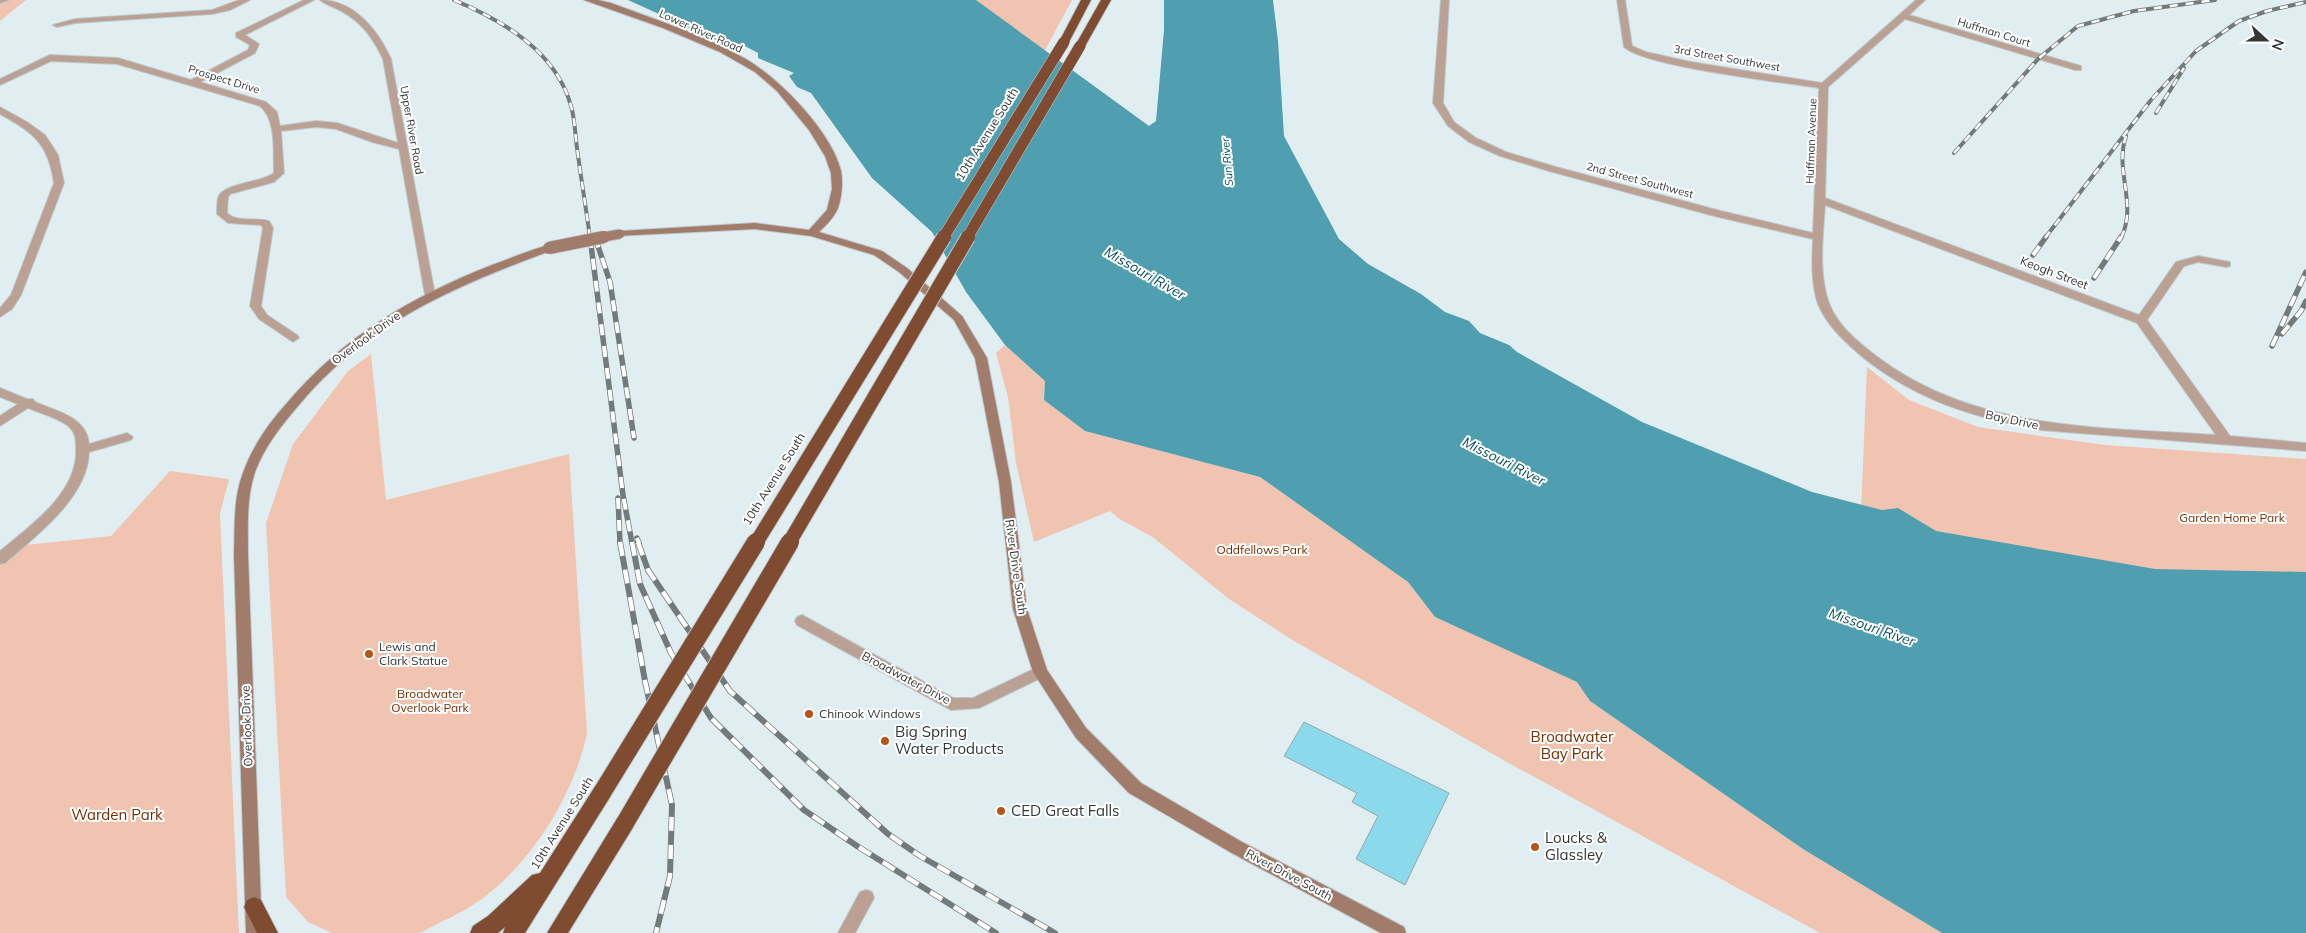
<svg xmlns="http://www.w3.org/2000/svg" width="2306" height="933" viewBox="0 0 2306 933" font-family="Mulish,sans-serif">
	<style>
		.green { fill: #f0c4b0 }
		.water { fill: #509fb0 }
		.building { fill: #8bdaeb; stroke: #98a5a7 }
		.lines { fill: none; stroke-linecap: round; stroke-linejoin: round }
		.street-casing { stroke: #bec9cc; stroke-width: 2 }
		.secondary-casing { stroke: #bec9cc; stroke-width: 2 }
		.highway-casing { stroke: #bec9cc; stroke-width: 2 }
		.street { fill: #bba094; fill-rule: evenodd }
		.secondary { fill: #a27c6a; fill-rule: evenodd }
		.highway { fill: #7f4b31; fill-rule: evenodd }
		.rail-far2-casing { stroke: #727a7c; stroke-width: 4 }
		.rail-far1-casing { stroke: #727a7c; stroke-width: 5.5 }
		.rail-casing { stroke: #727a7c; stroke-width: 6 }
		.rail-far2 { stroke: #fff; stroke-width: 2.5; stroke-dasharray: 8; stroke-linecap: butt }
		.rail-far1 { stroke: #fff; stroke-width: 4; stroke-dasharray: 11; stroke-linecap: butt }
		.rail { stroke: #fff; stroke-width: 4.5; stroke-dasharray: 14; stroke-linecap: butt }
		.secondary-bridge-far1-casing { stroke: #bec9cc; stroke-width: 11; stroke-linecap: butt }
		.secondary-bridge-casing { stroke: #bec9cc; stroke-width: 14; stroke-linecap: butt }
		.highway-bridge-far2-casing { stroke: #bec9cc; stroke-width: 12; stroke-linecap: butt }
		.highway-bridge-far1-casing { stroke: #bec9cc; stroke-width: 16; stroke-linecap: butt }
		.highway-bridge-casing { stroke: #bec9cc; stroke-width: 20; stroke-linecap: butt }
		.secondary-bridge-far1 { stroke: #a27c6a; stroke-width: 9 }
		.secondary-bridge { stroke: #a27c6a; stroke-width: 12 }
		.highway-bridge-far2 { stroke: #7f4b31; stroke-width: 11 }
		.highway-bridge-far1 { stroke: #7f4b31; stroke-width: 14 }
		.highway-bridge { stroke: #7f4b31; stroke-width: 18 }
		.poi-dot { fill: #b65419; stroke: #fff; stroke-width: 2 }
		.labels { text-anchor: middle; stroke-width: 4; stroke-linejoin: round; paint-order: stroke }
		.far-street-label { font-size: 11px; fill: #323738; stroke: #fff }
		.far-water-label { font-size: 11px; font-style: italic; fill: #074f5c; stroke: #fff }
		.street-label { font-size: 12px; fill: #323738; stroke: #fff }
		.park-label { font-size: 12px; fill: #742e00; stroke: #fff }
		.poi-label { font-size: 12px; fill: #323738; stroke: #fff; text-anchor: start }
		.water-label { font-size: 14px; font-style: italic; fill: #074f5c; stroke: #fff }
		.near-poi-label { font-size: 15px; fill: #323738; stroke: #fff; text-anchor: start }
		.near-park-label { font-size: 15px; fill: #742e00; stroke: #fff }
	</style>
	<rect width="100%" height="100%" fill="#e1eef1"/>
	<!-- green -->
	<g class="green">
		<polygon points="5,0 26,0 0,21 0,1"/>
		<polygon points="976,0 1072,0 1044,52"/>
		<polygon points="1005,345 1045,381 1044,400 1085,431 1260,477 1408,582 1435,617 1578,682 1590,701 1803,849 1942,933 1820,933 1505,761 1294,641 1229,599 1154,538 1118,518 1110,511 1034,542 1016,463 1008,397 996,353"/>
		<path d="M371,354l15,146 183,-46 18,279c-13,63 -57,133 -111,170 -16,11 -36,19 -54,29l-6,1h-84l-24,-11 -22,-25 -20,-374 27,-79 55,-73z"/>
		<polygon points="1867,367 1909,400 1978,427 2105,445 2306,459 2306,578 2241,584 2002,555 1861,513"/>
		<polygon points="170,471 229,479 220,514 239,933 0,933 0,559 16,546 111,536"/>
	</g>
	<!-- water -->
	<polygon class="water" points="628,0 976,0 1149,126 1156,121 1164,30 1164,0 1273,0 1278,41 1284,136 1339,239 1368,264 1421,294 1445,312 1469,321 1480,333 1509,345 1517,352 1642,422 1812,492 1882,510 1898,508 1936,531 2155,569 2306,572 2306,933 1942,933 1803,849 1590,701 1577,682 1435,617 1408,582 1260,477 1085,431 1044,400 1045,381 1005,345 966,292 932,232 872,178 811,93 797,87 789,76 794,73 758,58 758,53 743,45 725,44"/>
	<!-- building -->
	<polygon class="building" points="1304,722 1449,793 1405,885 1356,859 1378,816 1352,802 1357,793 1284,756"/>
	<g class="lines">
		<!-- street casing -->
		<g class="street-casing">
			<g id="street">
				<polygon points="0,0 9,0 0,3"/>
				<polygon points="239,0 250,0 230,10 212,14 75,23 57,27 53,25 75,19 212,10"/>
				<path d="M304,0h10l-69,35 14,9 -4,9 -55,29 66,20 11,10 3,14 36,-5 21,2 61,20 -15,-84c-10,-21 -21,-37 -42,-48 -7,-4 -15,-6 -21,-11 34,0 58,30 71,59l44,236 -5,3 -5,-3 -26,-146 -27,-7 -36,-13 -20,-2 -35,4 3,42 -10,9 -44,12 -2,3 -1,16c10,10 28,4 42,8l4,7 -12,78 6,9 30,20 2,3 -6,4 -34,-23 -9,-13 13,-78 -2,-3 -33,-2 -11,-9c0,-5 0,-11 1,-16 4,-15 43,-15 56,-25 -1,-22 3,-52 -14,-67l-143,-42 -66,-3 -51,24v-6l50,-24 68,3 73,22 57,-30 2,-5 -14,-8v-4z"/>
				<path d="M1441,0h8l-6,103 11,19 22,16 30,14 50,15 165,44 92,22 6,-145c-36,-6 -173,-21 -195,-41l-7,-47h8l7,46 14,6 45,10 131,21 94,-83h9l-16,15 172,51v4h-6l-170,-51 -77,68 -3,111 314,117 37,-53 22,-6 32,6v4l-4,1 -28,-5 -14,4 -37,54 83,116 76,7v8l-266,-21c-67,-13 -121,-29 -175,-71 -18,-15 -38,-33 -47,-55 -7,-20 -6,-44 -5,-65l-99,-23 -165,-45 -49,-15 -31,-14 -21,-16 -15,-23zM1825,205l312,118 79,112c-118,-8 -241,-4 -340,-79 -18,-14 -39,-31 -47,-53 -11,-30 -6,-67 -4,-98z"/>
				<path d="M0,107l27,15 18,13 13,20 6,28 -43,112 -9,14 -12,8v-9l11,-13 43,-112c-6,-40 -20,-50 -54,-69z"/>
				<path d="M0,388l27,11h6l2,3c21,9 52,15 54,42l38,-11 6,4 -2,3 -42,12c-1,45 -53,84 -84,111l-5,1v-13c30,-25 78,-58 76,-102 0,-9 0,-17 -9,-24 -10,-7 -27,-12 -39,-17l-28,18v-10l18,-12 -18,-7z"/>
				<polygon points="802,615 953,698 973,698 1040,666 1045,668 1047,672 1045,676 979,708 951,710 797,625 795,621 797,617"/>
				<polygon points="866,890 872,892 874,898 855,933 838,933 860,892"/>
			</g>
		</g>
		<!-- secondary casing -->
		<g class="secondary-casing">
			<g id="secondary">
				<path d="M584,0h14l13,3c45,17 91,31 133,55 35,20 87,73 97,113 2,11 1,26 -3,37 -4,10 -12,17 -19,24l63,19 25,17 55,48 25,42 24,124 16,127 20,61 39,58 55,55 101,59 162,85 2,6h-25l-151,-81 -101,-59 -53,-55 -43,-66 -20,-63 -14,-127 -24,-124 -21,-38 -55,-48 -25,-17 -63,-19 -56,-7 -139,7 -1,-2 5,-3 135,-8 54,7 18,-20 5,-21 -1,-16 -6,-17 -16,-26 -32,-39 -22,-19 -35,-20 -57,-24z"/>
				<path d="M549,245l4,1v4c-99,36 -187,74 -255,156 -17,20 -34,41 -43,66 -9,27 -7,55 -7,83l14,378h-16l-12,-378c1,-28 -1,-56 9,-82 9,-26 26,-50 44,-70 57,-67 124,-106 205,-138 19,-7 38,-15 57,-20z"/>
			</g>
		</g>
		<!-- highway casing -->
		<g class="highway-casing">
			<g id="highway">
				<polygon points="1081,0 1091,0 1069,42 1068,44 1060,44 1059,42"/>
				<polygon points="1101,0 1111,0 1084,48 1076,48 1075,46"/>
				<polygon points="603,783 610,785 612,791 610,797 525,933 503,933 505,927 498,933 470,933 473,926 488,916 532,875 540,873 596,785"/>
				<polygon points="625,814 632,817 635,823 632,829 568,933 547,933 618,817"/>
				<polygon points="254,897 261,900 278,933 257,933 244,907 247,900"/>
			</g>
		</g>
		<!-- street -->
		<use href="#street" class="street"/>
		<!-- secondary -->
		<use href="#secondary" class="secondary"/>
		<!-- highway -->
		<use href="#highway" class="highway"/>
		<!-- rail-far2 casing -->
		<g class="rail-far2-casing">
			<g id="rail-far2">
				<path d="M454,0c49,21 102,51 117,106 4,13 4,28 6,42 4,30 9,60 13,90"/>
				<polyline points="2156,113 2184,68"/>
				<polyline points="1954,153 2039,58 2078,26 2134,11 2215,0"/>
				<polyline points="2045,238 2151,100 2196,51 2239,21 2267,11 2306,2"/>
				<path d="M2121,238c17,-34 -7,-67 5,-102"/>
			</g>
		</g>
		<!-- rail-far1 casing -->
		<g class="rail-far1-casing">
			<g id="rail-far1">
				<polyline points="590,237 623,495 632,543"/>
				<polyline points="595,237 610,282 634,438"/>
				<polyline points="2033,255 2046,237"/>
				<polyline points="2094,278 2121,237"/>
				<polyline points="2282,334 2301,311 2306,301"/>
				<polyline points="2272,346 2306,272"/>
				<polyline points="618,498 620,543"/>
				<polyline points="637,538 639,543"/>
			</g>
		</g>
		<!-- rail casing -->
		<g class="rail-casing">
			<g id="rail">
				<polyline points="620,542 645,681 672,805 670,876 656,933"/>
				<polyline points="632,542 640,584 671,653 711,718 804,810 857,846 996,933"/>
				<polyline points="638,542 648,570 730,691 888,834 920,856 1055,933"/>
			</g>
		</g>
		<!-- rail-far2 -->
		<use href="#rail-far2" class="rail-far2"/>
		<!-- rail-far1 -->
		<use href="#rail-far1" class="rail-far1"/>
		<!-- rail -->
		<use href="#rail" class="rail"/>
		<!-- secondary-bridge-far1 casing -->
		<g class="secondary-bridge-far1-casing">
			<polyline id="secondary-bridge-far1" points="598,238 620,234"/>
		</g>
		<!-- secondary-bridge casing -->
		<g class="secondary-bridge-casing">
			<polyline id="secondary-bridge" points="549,248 604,237"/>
		</g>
		<!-- highway-bridge-far2 casing -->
		<g class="highway-bridge-far2-casing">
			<g id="highway-bridge-far2">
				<polyline points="943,238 1064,42"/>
				<polyline points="967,238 1080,46"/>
			</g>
		</g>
		<!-- highway-bridge-far1 casing -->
		<g class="highway-bridge-far1-casing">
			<g id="highway-bridge-far1">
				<polyline points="756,543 944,237"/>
				<polyline points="789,543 968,237"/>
			</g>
		</g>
		<!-- highway-bridge casing -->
		<g class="highway-bridge-casing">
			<g id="highway-bridge">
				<polyline points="603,791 756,542"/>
				<polyline points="625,823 790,542"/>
			</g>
		</g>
		<!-- secondary-bridge-far1 -->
		<use href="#secondary-bridge-far1" class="secondary-bridge-far1"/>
		<!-- secondary-bridge -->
		<use href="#secondary-bridge" class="secondary-bridge"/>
		<!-- highway-bridge-far2 -->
		<use href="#highway-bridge-far2" class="highway-bridge-far2"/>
		<!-- highway-bridge-far1 -->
		<use href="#highway-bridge-far1" class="highway-bridge-far1"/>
		<!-- highway-bridge -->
		<use href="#highway-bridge" class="highway-bridge"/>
	</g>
	<!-- markers -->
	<g class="poi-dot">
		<circle cx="369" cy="654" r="5"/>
		<circle cx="809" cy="714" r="5"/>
		<circle cx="885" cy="741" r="5"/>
		<circle cx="1001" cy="811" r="5"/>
		<circle cx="1535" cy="847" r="5"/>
	</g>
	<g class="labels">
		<!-- far-street labels -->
		<g class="far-street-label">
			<text transform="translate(701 31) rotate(24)" y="4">Lower River Road</text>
			<text transform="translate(1994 32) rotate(17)" y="4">Huffman Court</text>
			<text transform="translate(1727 58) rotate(10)" y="4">3rd Street Southwest</text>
			<text transform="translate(224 79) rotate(17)" y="4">Prospect Drive</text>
			<text transform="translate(412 130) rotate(80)" y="4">Upper River Road</text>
			<text transform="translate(1811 141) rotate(-88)" y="4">Huffman Avenue</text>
			<text transform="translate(1640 180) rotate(15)" y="4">2nd Street Southwest</text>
		</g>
		<!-- far-water labels -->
		<g class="far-water-label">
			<text transform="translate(1227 162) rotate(-95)" y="4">Sun River</text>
		</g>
		<!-- street labels -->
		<g class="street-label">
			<text transform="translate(987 134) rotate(-58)" y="4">10th Avenue South</text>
			<text transform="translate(2054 273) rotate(21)" y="4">Keogh Street</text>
			<text transform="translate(366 338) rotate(-36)" y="4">Overlook Drive</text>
			<text transform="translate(2012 420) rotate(12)" y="4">Bay Drive</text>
			<text transform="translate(774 479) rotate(-58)" y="4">10th Avenue South</text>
			<text transform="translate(1016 567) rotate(82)" y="4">River Drive South</text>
			<text transform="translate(906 678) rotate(28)" y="4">Broadwater Drive</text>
			<text transform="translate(247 726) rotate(-92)" y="4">Overlook Drive</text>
			<text transform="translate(562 823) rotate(-58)" y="4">10th Avenue South</text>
			<text transform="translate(1289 875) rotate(28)" y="4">River Drive South</text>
		</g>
		<!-- park labels -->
		<g class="park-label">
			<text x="2232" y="522">Garden Home Park</text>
			<text x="1262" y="554">Oddfellows Park</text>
			<text x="430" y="698">Broadwater<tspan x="430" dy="14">Overlook Park</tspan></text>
		</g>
		<!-- poi labels -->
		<g class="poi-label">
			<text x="379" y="651">Lewis and<tspan x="379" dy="14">Clark Statue</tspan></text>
			<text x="819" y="718">Chinook Windows</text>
		</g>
		<!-- water labels -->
		<g class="water-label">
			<text transform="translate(1145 273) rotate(30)" y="5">Missouri River</text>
			<text transform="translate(1504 461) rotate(27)" y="5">Missouri River</text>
			<text transform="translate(1872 627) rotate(19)" y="5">Missouri River</text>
		</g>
		<!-- near-poi labels -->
		<g class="near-poi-label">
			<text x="895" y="737">Big Spring<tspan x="895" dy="17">Water Products</tspan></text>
			<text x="1011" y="816">CED Great Falls</text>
			<text x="1545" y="843">Loucks &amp;<tspan x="1545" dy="17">Glassley</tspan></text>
		</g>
		<!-- near-park labels -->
		<g class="near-park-label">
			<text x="1572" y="742">Broadwater<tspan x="1572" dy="17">Bay Park</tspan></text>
			<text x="117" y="820">Warden Park</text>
		</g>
	</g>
	<!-- north arrow -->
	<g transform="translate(2266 40) rotate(111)" stroke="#ffffff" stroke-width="4" paint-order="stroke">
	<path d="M0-4L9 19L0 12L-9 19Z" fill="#323738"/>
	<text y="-8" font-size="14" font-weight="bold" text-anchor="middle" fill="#323738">N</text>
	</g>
</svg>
